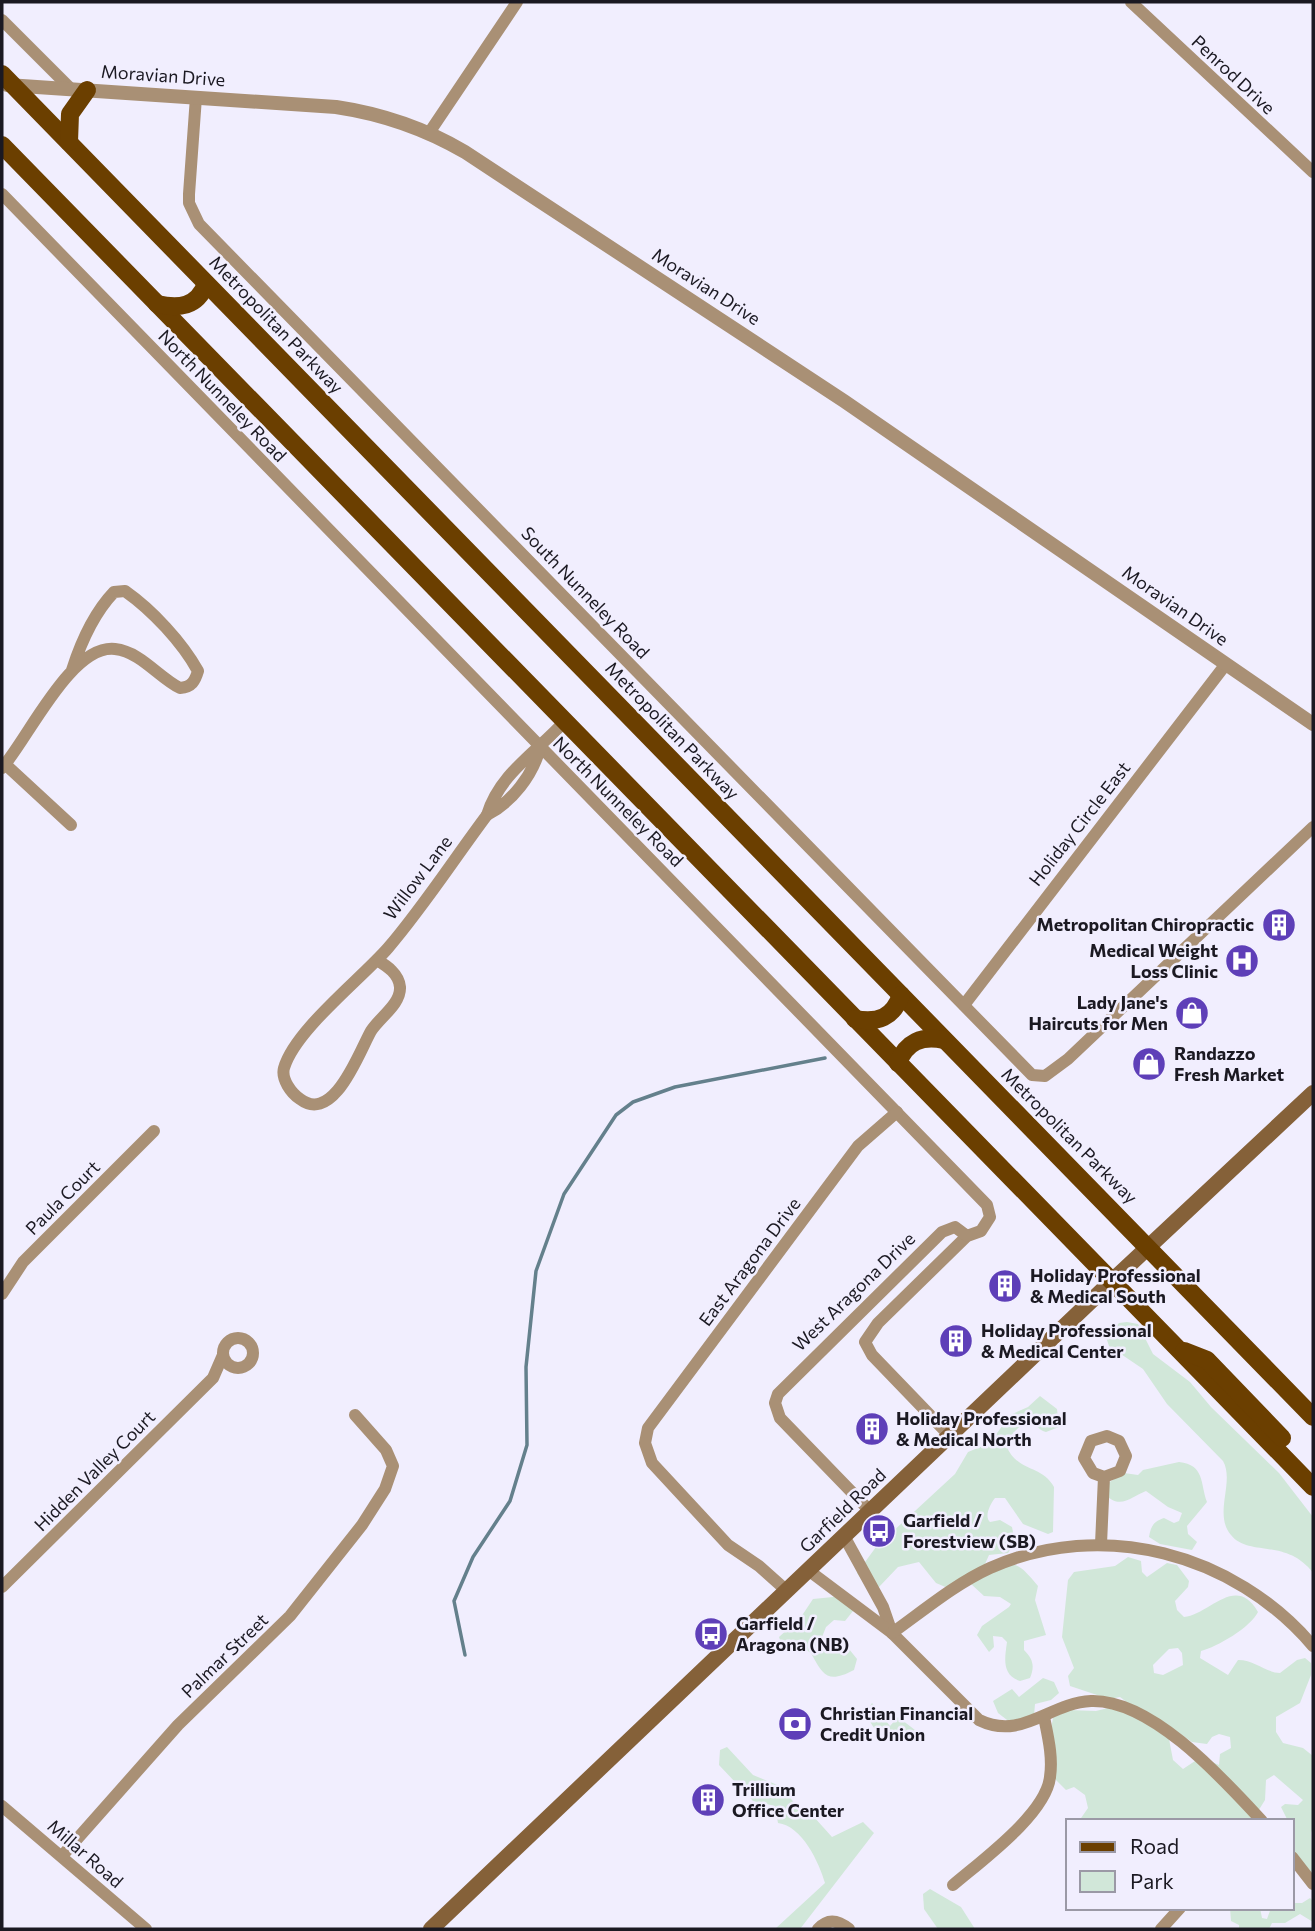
<svg xmlns="http://www.w3.org/2000/svg" width="1315" height="1931" viewBox="0 0 1315 1931" font-family="Commissioner,sans-serif">
	<style>
		.green { fill: #d1e7d9; fill-rule: evenodd }
		.lines { fill: none; stroke-linecap: round; stroke-linejoin: round }
		.stream { stroke: #64808c; stroke-width: 3.5 }
		.minor { stroke: #a99075; stroke-width: 12 }
		.tertiary { stroke: #a99075; stroke-width: 14 }
		.secondary { stroke: #856139; stroke-width: 16 }
		.primary { stroke: #6b3f00; stroke-width: 18 }
		.labels { text-anchor: middle; stroke-width: 5; stroke-linejoin: round; paint-order: stroke }
		.street-label { font-size: 18px; fill: #1b1922; stroke: #f1eefe }
		.poi-label { font-size: 18px; font-weight: bold; fill: #1b1922; stroke: #f1eefe; text-anchor: start }
	</style>
	<rect width="100%" height="100%" fill="#f1eefe"/>
	<!-- green -->
	<g class="green">
		<path d="M1127,1322l11,2 15,30 37,28 21,25 68,66 34,44v56c-26,-35 -65,-16 -82,-38 -18,-21 4,-53 -8,-74l-56,-57 -24,-35 -34,-23 -3,-9 13,-14z"/>
		<path d="M1040,1396l17,13 2,18 -13,5c-7,-1 -9,-8 -15,-9 -9,-2 -23,14 -25,22 11,28 35,19 48,42l-1,45 -5,2 -25,-10 -18,-26h-10c-5,6 -11,19 -5,24l10,-2 12,7 3,16 -7,10 -19,2 -4,9c32,-2 33,-2 53,22l-3,14 11,35 -22,6v9c9,9 11,16 6,28l-10,3c-19,-6 -15,-24 -13,-39l-5,-5 -9,-1 1,11 -5,5 -12,-17 5,-9 27,-19 2,-3 -11,-7 -16,-1 -14,-13 -20,6 -14,-6 -17,-21 -21,5 -19,20 -18,-8 -4,-6 19,-26 79,-73 13,-22 22,-9 20,-28 18,-8z"/>
		<path d="M1179,1462c26,3 21,21 28,40l-20,24 1,8 9,8 -5,8 -32,-6 -11,-7c2,-11 4,-15 15,-19l10,5 5,-2 3,-8 -14,-6 -22,-16c-13,5 -26,19 -40,4l2,-12 16,-10 14,2 5,-5z"/>
		<path d="M1128,1557l13,4 1,11 5,5 20,-14 10,2 12,16 -1,6 -13,14 2,9 7,7c25,-2 52,-44 74,-5 -7,15 -41,35 -57,39l-1,7 28,17 10,-15c17,0 26,12 42,13l17,-13 8,-2 6,5v12l-11,28 -24,14v15l7,11 20,5 10,8v70l-2,7 2,44 -19,-20 -2,-36h-4l-7,-14 4,-3 13,1 5,-5 -29,-25 -8,5 -1,20 -13,21h-173l9,-13 -3,-13 -11,-8 -8,3 -20,-20 -1,-8 8,-44 15,-8 28,1 32,-8 -8,-6 -11,2 -39,-13 -2,-10 6,-8 -12,-31 6,-57 6,-8 41,-6zM1178,1648l4,5 1,12 -20,10 -9,-2 -1,-8 16,-16zM1169,1726l23,16 15,2 5,-7 7,-3 11,3 1,11 -11,6 -1,11 -18,-8 -18,12 -10,-9 -4,-21 -12,-8z"/>
		<path d="M842,1592l11,19 -8,10 -11,-1 -8,7 -8,20 6,4 25,-2 8,10 -3,11c-25,13 -30,7 -42,-15 -4,-8 -22,-9 -30,-9l-3,-9 22,-20 12,-18 20,-2z"/>
		<polygon points="1043,1678 1054,1682 1059,1693 1051,1700 1035,1704 1034,1716 1011,1723 998,1713 993,1701 1012,1689 1019,1697"/>
		<path d="M872,1703l18,23 8,-9 17,13 -2,9 -9,3c-19,-3 -34,-11 -37,-31z"/>
		<path d="M727,1747l26,28 27,11 23,27 11,4 18,20 31,-15 11,11 -74,96h-25l50,-46c-6,-21 -23,-57 -47,-60l-3,-17 -22,-5 -34,-36 1,-15z"/>
		<polygon points="930,1889 961,1907 975,1929 938,1929 924,1909 923,1894"/>
		<polygon points="1310,1898 1313,1901 1313,1922 1300,1914 1285,1923 1272,1923 1269,1929 1239,1929 1239,1925 1231,1921 1230,1908 1260,1908 1262,1918 1267,1919 1271,1908 1292,1908 1292,1903 1302,1903"/>
	</g>
	<g class="lines">
		<!-- stream -->
		<polyline class="stream" points="465,1655 454,1601 473,1557 510,1501 527,1445 526,1367 536,1271 564,1194 616,1115 633,1102 675,1087 825,1058"/>
		<!-- minor -->
		<g class="minor">
			<polyline points="1131,2 1313,172"/>
			<polyline points="2,20 71,89"/>
			<polyline points="196,97 189,194 189,203 199,224 1032,1075 1045,1076 1068,1059 1313,827"/>
			<polyline points="429,133 517,2"/>
			<polyline points="2,194 987,1205 990,1217 981,1231 967,1236 878,1323 865,1342 872,1355 950,1436"/>
			<path d="M540,748c-7,27 -28,54 -53,67 13,-42 50,-63 78,-94"/>
			<polyline points="5,764 71,825"/>
			<path d="M2,768c26,-29 69,-124 113,-119 26,3 43,28 65,39 12,-1 15,-7 18,-17 -16,-29 -46,-61 -73,-80l-11,1c-20,21 -33,50 -42,78"/>
			<path d="M377,960c10,6 22,14 23,27 1,17 -20,30 -29,44 -11,19 -37,94 -71,68 -9,-6 -19,-20 -16,-31 11,-38 77,-89 104,-120 36,-42 66,-89 99,-133"/>
			<polyline points="964,1005 1226,664"/>
			<polyline points="2,1294 23,1262 154,1131"/>
			<circle cx="238" cy="1353" r="15"/>
			<polyline points="870,1511 780,1418 775,1403 778,1394 942,1232 955,1227 967,1236"/>
			<polyline points="844,1536 883,1607 892,1633"/>
			<polyline points="1101,1544 1104,1477 1120,1471 1126,1456 1119,1441 1107,1436 1091,1441 1084,1458 1093,1473 1104,1477"/>
			<path d="M808,1570l84,63 87,87c43,21 70,-17 112,-19 61,-2 133,79 171,120"/>
			<polyline points="2,1587 213,1378 223,1355"/>
			<polyline points="787,1591 759,1566 728,1545 652,1463 645,1443 648,1428 858,1146 897,1112"/>
			<path d="M892,1633c31,-22 63,-49 98,-65 112,-50 244,-15 323,78"/>
			<polyline points="2,1806 146,1929"/>
			<polyline points="62,1856 178,1725 290,1616 362,1525 385,1489 393,1466 386,1450 355,1415"/>
			<polyline points="1292,1857 1313,1884"/>
			<path d="M953,1885c28,-24 93,-71 97,-108 3,-20 -2,-40 -6,-60"/>
			<path d="M818,1929c10,-11 20,-9 31,0"/>
			<polyline points="1161,1929 1180,1908"/>
		</g>
		<!-- tertiary -->
		<path class="tertiary" d="M7,85l329,22c47,7 88,21 129,45l379,249 469,323"/>
		<!-- secondary -->
		<polyline class="secondary" points="431,1929 1112,1281 1313,1093"/>
		<!-- primary -->
		<g class="primary">
			<polyline points="2,74 1313,1417"/>
			<polyline points="69,142 70,114 87,90"/>
			<polyline points="2,145 1313,1487"/>
			<path d="M157,304c22,5 40,3 49,-20"/>
			<path d="M855,1019c23,4 38,-1 46,-24"/>
			<path d="M898,1063c8,-21 24,-28 46,-23"/>
			<polyline points="1184,1351 1207,1360 1282,1438"/>
		</g>
	</g>
	<!-- icons -->
	<defs>
		<g id="building-disc" transform="scale(1.75)"><circle r="9.5" fill="#5e3fb8" stroke="#f1eefe"/><path d="M-4-6H4V6H1V3H-1V6H-4ZM-2.5-4.3h1.7v1.8h-1.7ZM.8-4.3h1.7v1.8H.8ZM-2.5-1h1.7V.8h-1.7ZM.8-1h1.7V.8H.8Z" fill="#fff"/></g>
		<g id="hospital-disc" transform="scale(1.75)"><circle r="9.5" fill="#5e3fb8" stroke="#f1eefe"/><path d="M-5-5h3v3.5h4V-5h3V5h-3V1.5h-4V5h-3Z" fill="#fff"/></g>
		<g id="shop-disc" transform="scale(1.75)"><circle r="9.5" fill="#5e3fb8" stroke="#f1eefe"/><path d="M-5-2.5h2.3a2.7 3.5 0 0 1 5.4 0H5L5.5 6h-11ZM-1.5-2.5h3a1.5 2.3 0 0 0-3 0Z" fill="#fff"/></g>
		<g id="bus-disc" transform="scale(1.75)"><circle r="9.5" fill="#5e3fb8" stroke="#f1eefe"/><path d="M-5-6H5V4H4V6H2V4H-2V6H-4V4H-5ZM-3.5-4V0h7V-4ZM-3.5 1.2v1.5H-2V1.2ZM2 1.2v1.5H3.5V1.2Z" fill="#fff"/></g>
		<g id="bank-disc" transform="scale(1.75)"><circle r="9.5" fill="#5e3fb8" stroke="#f1eefe"/><path d="M-6-4H6V4H-6ZM0-2.3a2.3 2.3 0 1 0 0 4.6a2.3 2.3 0 1 0 0-4.6Z" fill="#fff"/></g>
	</defs>
	<g fill-rule="evenodd">
		<use href="#building-disc" x="1279" y="925"/>
		<use href="#hospital-disc" x="1242" y="961"/>
		<use href="#shop-disc" x="1192" y="1013"/>
		<use href="#shop-disc" x="1149" y="1064"/>
		<use href="#building-disc" x="1005" y="1286"/>
		<use href="#building-disc" x="956" y="1341"/>
		<use href="#building-disc" x="872" y="1429"/>
		<use href="#bus-disc" x="879" y="1531"/>
		<use href="#bus-disc" x="711" y="1634"/>
		<use href="#bank-disc" x="795" y="1724"/>
		<use href="#building-disc" x="708" y="1800"/>
	</g>
	<g class="labels">
		<!-- street labels -->
		<g class="street-label">
			<text transform="translate(1233 75) rotate(43)" y="6">Penrod Drive</text>
			<text transform="translate(163 76) rotate(4)" y="6">Moravian Drive</text>
			<text transform="translate(706 287) rotate(33)" y="6">Moravian Drive</text>
			<text transform="translate(276 325) rotate(46)" y="6">Metropolitan Parkway</text>
			<text transform="translate(222 396) rotate(46)" y="6">North Nunneley Road</text>
			<text transform="translate(585 593) rotate(46)" y="6">South Nunneley Road</text>
			<text transform="translate(1175 606) rotate(35)" y="6">Moravian Drive</text>
			<text transform="translate(672 731) rotate(46)" y="6">Metropolitan Parkway</text>
			<text transform="translate(618 802) rotate(45)" y="6">North Nunneley Road</text>
			<text transform="translate(1080 824) rotate(-52)" y="6">Holiday Circle East</text>
			<text transform="translate(418 878) rotate(-53)" y="6">Willow Lane</text>
			<text transform="translate(1069 1136) rotate(45)" y="6">Metropolitan Parkway</text>
			<text transform="translate(63 1198) rotate(-45)" y="6">Paula Court</text>
			<text transform="translate(750 1262) rotate(-53)" y="6">East Aragona Drive</text>
			<text transform="translate(854 1292) rotate(-44)" y="6">West Aragona Drive</text>
			<text transform="translate(95 1471) rotate(-45)" y="6">Hidden Valley Court</text>
			<text transform="translate(843 1511) rotate(-44)" y="6">Garfield Road</text>
			<text transform="translate(225 1656) rotate(-44)" y="6">Palmar Street</text>
			<text transform="translate(85 1854) rotate(41)" y="6">Millar Road</text>
		</g>
		<!-- poi labels -->
		<g class="poi-label">
			<text x="1254" y="931" text-anchor="end">Metropolitan Chiropractic</text>
			<text x="1218" y="957" text-anchor="end">Medical Weight<tspan x="1218" dy="21">Loss Clinic</tspan></text>
			<text x="1168" y="1009" text-anchor="end">Lady Jane's<tspan x="1168" dy="21">Haircuts for Men</tspan></text>
			<text x="1174" y="1060">Randazzo<tspan x="1174" dy="21">Fresh Market</tspan></text>
			<text x="1030" y="1282">Holiday Professional<tspan x="1030" dy="21">&amp; Medical South</tspan></text>
			<text x="981" y="1337">Holiday Professional<tspan x="981" dy="21">&amp; Medical Center</tspan></text>
			<text x="896" y="1425">Holiday Professional<tspan x="896" dy="21">&amp; Medical North</tspan></text>
			<text x="903" y="1527">Garfield /<tspan x="903" dy="21">Forestview (SB)</tspan></text>
			<text x="736" y="1630">Garfield /<tspan x="736" dy="21">Aragona (NB)</tspan></text>
			<text x="820" y="1720">Christian Financial<tspan x="820" dy="21">Credit Union</tspan></text>
			<text x="732" y="1796">Trillium<tspan x="732" dy="21">Office Center</tspan></text>
		</g>
	</g>
	<!-- border -->
	<rect width="1315" height="1931" fill="none" stroke="#1b1922" stroke-width="7"/>
	<!-- legend -->
	<rect x="1066" y="1819" width="228" height="91" fill="#f1eefe" stroke="#9b99a6" stroke-width="2"/>
	<rect x="1080" y="1842" width="35" height="10" fill="#6b3f00" stroke="#9b99a6" stroke-width="2"/>
	<text x="1130" y="1854" font-size="21" fill="#1b1922">Road</text>
	<rect x="1080" y="1871" width="35" height="21" fill="#d1e7d9" stroke="#9b99a6" stroke-width="2"/>
	<text x="1130" y="1889" font-size="21" fill="#1b1922">Park</text>
</svg>
